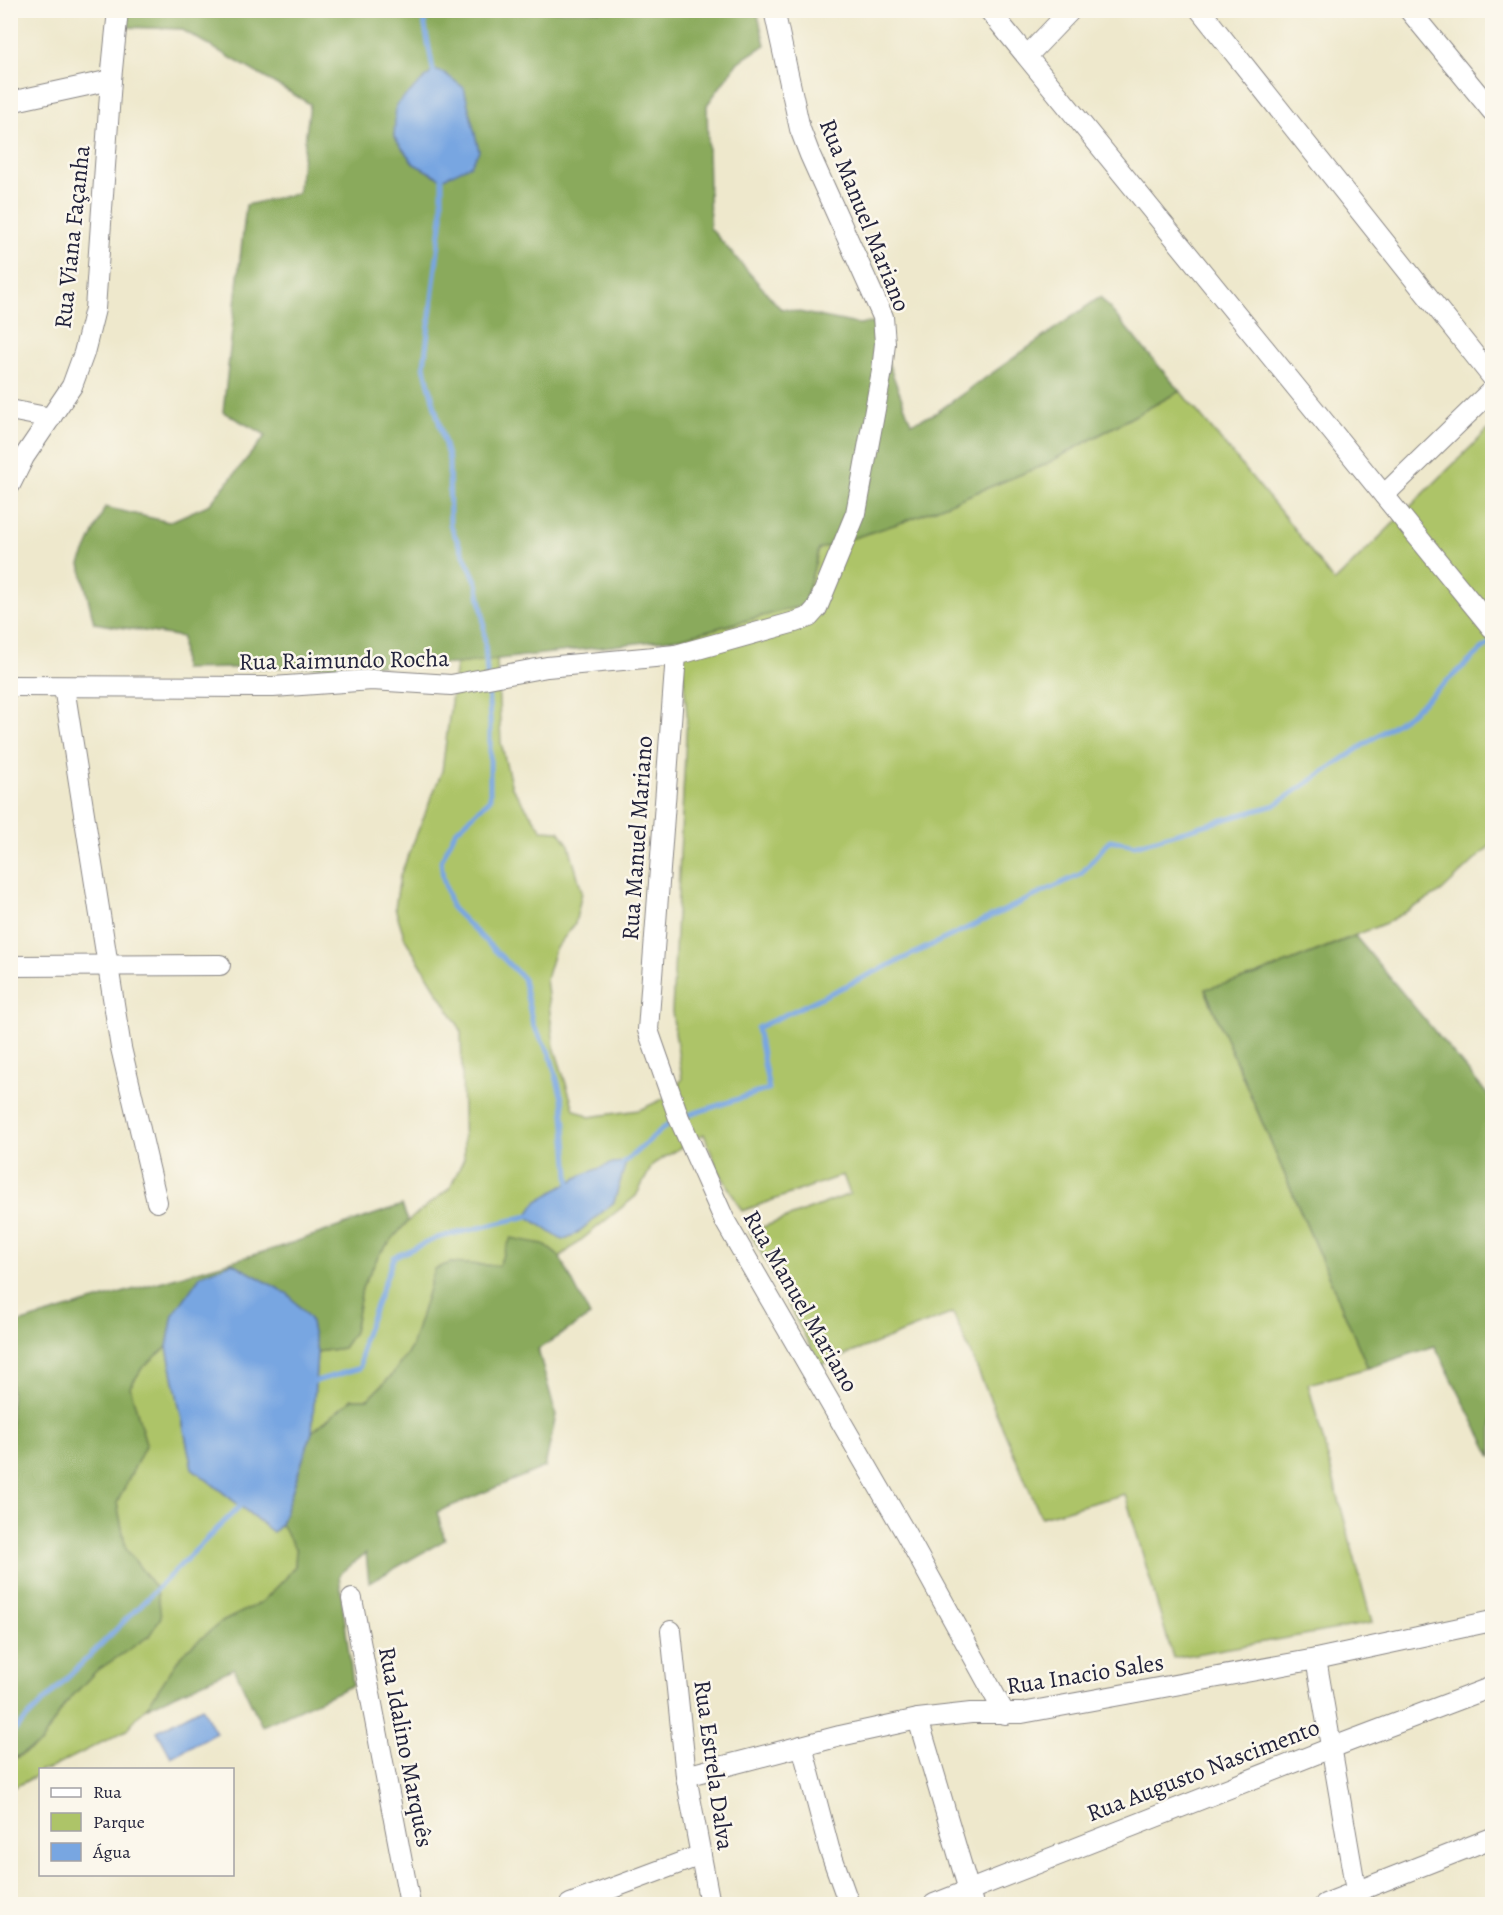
<svg xmlns="http://www.w3.org/2000/svg" width="1503" height="1915" viewBox="0 0 1503 1915" font-family="Alegreya,serif">
	<style>
		.green { fill: #adc468; stroke: #687352; stroke-width: 1.5; fill-rule: evenodd }
		.forest { fill: #8aaa5c; stroke: #56664c; stroke-width: 1.5; fill-rule: evenodd }
		.water { fill: #78a6e1; stroke: #4d648e; stroke-width: 1.5 }
		.lines { fill: none; stroke-linecap: round; stroke-linejoin: round }
		.stream { stroke: #78a6e1; stroke-width: 5 }
		.minor-casing { stroke: #888584; stroke-width: 22 }
		.minor { stroke: #fff; stroke-width: 20 }
		.labels { text-anchor: middle; stroke-width: 5; stroke-linejoin: round; paint-order: stroke }
		.street-label { font-size: 24px; fill: #22223b; stroke: #fbf7ec }
	</style>
	<rect width="100%" height="100%" fill="#fbf7ec"/>
	<filter id="ink" filterUnits="userSpaceOnUse"><feTurbulence type="fractalNoise" baseFrequency=".0167" numOctaves="2"/><feDisplacementMap in="SourceGraphic" scale="12" xChannelSelector="R" yChannelSelector="G"/><feConvolveMatrix kernelMatrix="1 2 1 2 8 2 1 2 1" color-interpolation-filters="sRGB"/></filter>
	<filter id="wash" filterUnits="userSpaceOnUse"><feTurbulence type="fractalNoise" baseFrequency=".008" numOctaves="4" result="noise"/><feDisplacementMap in="SourceGraphic" scale="24" xChannelSelector="R" yChannelSelector="G"/><feGaussianBlur stdDeviation="1.35" result="paint"/><feColorMatrix in="noise" values="0 0 0 0 0 0 0 0 0 0 0 0 0 0 0 0 0 1.4 0 .05"/><feComposite in="paint" operator="in"/></filter>
	<g filter="url(#wash)">
		<rect width="100%" height="100%" fill="#eee8cc"/>
		<!-- green -->
		<g class="green">
			<path d="M1180,391l105,126 49,65 158,-156v418l-51,48 -55,31 -135,54 -46,13 163,378 -60,16 64,239 -199,35 -48,-164 -84,23 -88,-204 -133,52 -70,-133 100,-38 -7,-19 -101,36 -25,-43 -13,-34 -51,30 -17,32 -76,61 -17,-13 -45,22 -48,-3 -15,6 -24,79 -19,27 -24,24h-16l-40,33 5,-80 26,-4 11,-16 8,-44 18,-35 28,-32 42,-33 14,-30 -3,-128 -56,-91 -10,-31 5,-32 42,-105 14,-107 41,-5 4,84 11,45 30,42 17,1 10,14 13,47 -7,32 -20,25 -9,30 8,67 20,63 15,8 50,-7 31,-14 12,-17 -10,-67 15,-297 -7,-77 123,-33 15,-56 85,-27 141,-57zM626,1162l-12,40 -38,32 -14,6 -35,-24 86,-53z"/>
			<polygon points="167,1347 192,1468 273,1532 281,1524 296,1550 295,1566 285,1579 262,1602 220,1623 125,1731 49,1769 40,1770 40,1774 11,1789 11,1761 40,1744 65,1704 95,1672 149,1636 157,1590 126,1549 117,1503 146,1444 130,1387 142,1368"/>
		</g>
		<!-- forest -->
		<g class="forest">
			<path d="M125,11h632l8,34 -27,17 -31,43 3,123 70,80 77,16 16,-1 38,100 23,-9 166,-117 80,94 -136,74 -141,57 -84,27 -15,56 -124,33 -224,26 -273,5 -1,-32 -88,-14 -14,-59 25,-57 64,15 41,-18 56,-69 -43,-23 23,-207 52,-12 12,-89 -129,-75 -58,-2zM394,137l48,42 -28,-15z"/>
			<polygon points="1355,936 1492,1100 1492,1457 1435,1346 1368,1368 1205,989 1251,977"/>
			<polygon points="402,1205 408,1221 380,1253 362,1288 354,1332 343,1348 317,1352 310,1319 288,1294 232,1263 173,1315 167,1347 142,1368 130,1387 146,1444 117,1503 126,1549 157,1590 161,1617 149,1636 95,1672 65,1704 40,1744 11,1760 11,1325 280,1247"/>
			<polygon points="511,1238 543,1244 560,1257 590,1316 538,1349 556,1415 545,1467 437,1512 445,1540 369,1583 366,1553 339,1575 353,1685 262,1726 234,1668 146,1708 182,1654 220,1623 262,1602 285,1579 295,1566 296,1550 281,1524 312,1432 352,1399 368,1399 392,1375 411,1348 435,1269 450,1263 498,1266"/>
		</g>
		<!-- water -->
		<g class="water">
			<polygon points="434,70 444,73 464,88 479,151 471,165 442,179 414,164 394,137 396,105"/>
			<polygon points="626,1162 614,1202 576,1234 562,1240 527,1216 537,1201 582,1175 613,1163"/>
			<polygon points="232,1263 288,1294 310,1319 317,1352 312,1432 281,1524 273,1532 192,1468 167,1347 173,1315 201,1275"/>
			<polygon points="202,1707 216,1733 171,1757 157,1731"/>
		</g>
		<g class="lines">
			<!-- stream -->
			<g class="stream">
				<polyline points="422,10 434,75"/>
				<polyline points="442,174 442,216 424,366 449,460 450,525 477,583 483,615 490,719 490,799 455,832 441,861 443,878 452,908 523,978 533,1025 550,1054 563,1102 570,1188"/>
				<polyline points="621,1165 668,1124 679,1118 769,1089 757,1028 1081,874 1110,840 1135,845 1275,805 1411,713 1492,641"/>
				<polyline points="309,1383 360,1368 363,1340 394,1257 437,1238 532,1215"/>
				<polyline points="10,1735 240,1506 239,1499"/>
			</g>
		</g>
	</g>
	<g filter="url(#ink)">
		<g class="lines">
			<!-- minor casing -->
			<g class="minor-casing">
				<g id="minor">
					<polyline points="774,10 800,129 810,155 883,317 885,343 882,371 856,513 817,608 809,617 795,622 676,655 648,1030 679,1118 725,1221 906,1534 1005,1714"/>
					<polyline points="989,10 1492,628"/>
					<polyline points="1200,10 1492,377"/>
					<polyline points="1409,10 1492,111"/>
					<polyline points="1027,56 1071,10"/>
					<polyline points="10,102 111,80"/>
					<polyline points="10,410 51,418"/>
					<polyline points="10,485 24,457 72,386 84,353 95,309 111,80 118,10"/>
					<polyline points="1384,495 1492,390"/>
					<polyline points="10,686 273,687 372,680 451,685 547,667 676,655"/>
					<polyline points="64,687 121,1048 157,1202"/>
					<polyline points="10,966 220,965"/>
					<polyline points="352,1599 410,1904"/>
					<polyline points="671,1631 686,1776 710,1904"/>
					<polyline points="1316,1659 1356,1891"/>
					<polyline points="918,1719 973,1904"/>
					<polyline points="802,1746 829,1848 849,1904"/>
					<polyline points="686,1776 840,1736 918,1719 971,1713 1022,1713 1316,1659 1492,1621"/>
					<polyline points="570,1904 701,1855"/>
					<polyline points="934,1904 1331,1748 1492,1687"/>
					<polyline points="1325,1904 1492,1838"/>
				</g>
			</g>
			<!-- minor -->
			<use href="#minor" class="minor"/>
		</g>
	</g>
	<g class="labels">
		<!-- street labels -->
		<g class="street-label">
			<text transform="translate(865 215) rotate(68)" y="8">Rua Manuel Mariano</text>
			<text transform="translate(72 237) rotate(-84)" y="8">Rua Viana Façanha</text>
			<text transform="translate(344 660) rotate(-1)" y="8">Rua Raimundo Rocha</text>
			<text transform="translate(637 838) rotate(-86)" y="8">Rua Manuel Mariano</text>
			<text transform="translate(801 1301) rotate(60)" y="8">Rua Manuel Mariano</text>
			<text transform="translate(1085 1674) rotate(-9)" y="8">Rua Inacio Sales</text>
			<text transform="translate(406 1747) rotate(79)" y="8">Rua Idalino Marquês</text>
			<text transform="translate(714 1765) rotate(82)" y="8">Rua Estrela Dalva</text>
			<text transform="translate(1203 1770) rotate(-21)" y="8">Rua Augusto Nascimento</text>
		</g>
	</g>
	<!-- margin -->
	<rect width="1503" height="1915" fill="none" stroke="#fbf7ec" stroke-width="36"/>
	<!-- legend -->
	<rect x="39" y="1768" width="195" height="108" fill="#fbf7ec" stroke="#a4a2a5" stroke-width="1.5"/>
	<rect x="51" y="1788" width="30" height="9" fill="#ffffff" stroke="#a4a2a5" stroke-width="1.5"/>
	<text x="93" y="1798" font-size="18" fill="#22223b">Rua</text>
	<rect x="51" y="1813" width="30" height="18" fill="#adc468" stroke="#a4a2a5" stroke-width="1.5"/>
	<text x="93" y="1828" font-size="18" fill="#22223b">Parque</text>
	<rect x="51" y="1843" width="30" height="18" fill="#78a6e1" stroke="#a4a2a5" stroke-width="1.5"/>
	<text x="93" y="1858" font-size="18" fill="#22223b">Água</text>
</svg>
